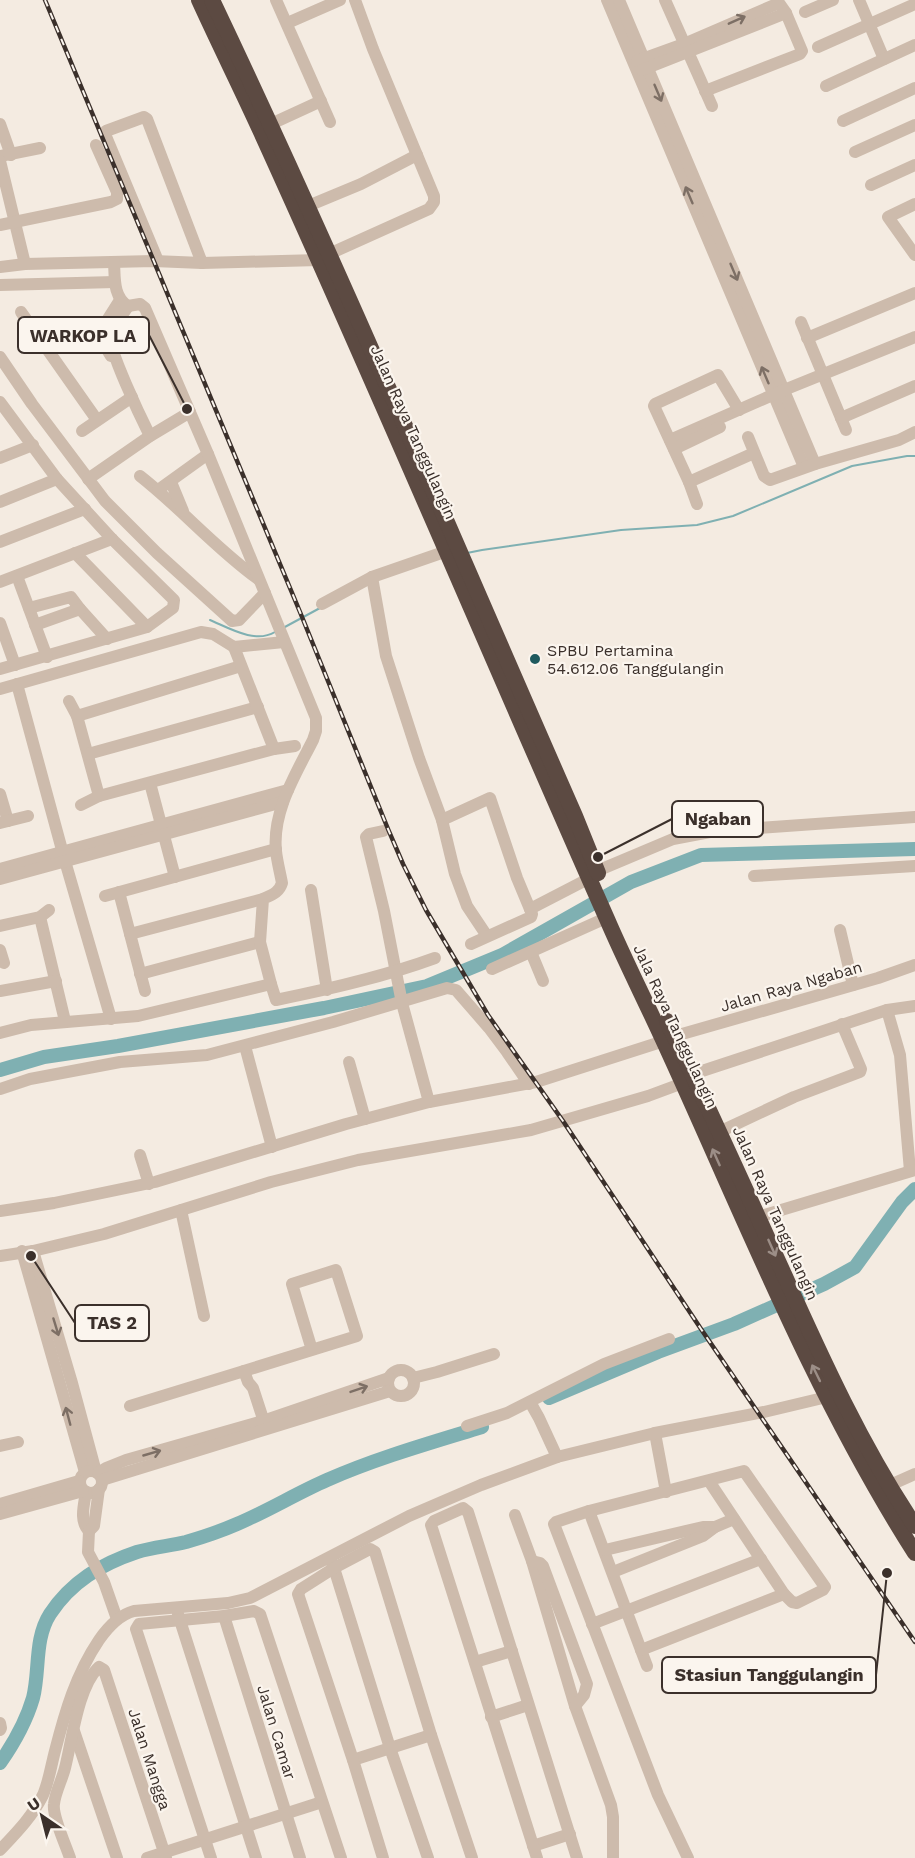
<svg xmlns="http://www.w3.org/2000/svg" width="915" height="1858" viewBox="0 0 915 1858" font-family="'Work Sans',sans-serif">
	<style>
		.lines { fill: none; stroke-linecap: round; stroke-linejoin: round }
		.stream { stroke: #7fb0b2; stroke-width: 2 }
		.river { stroke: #7fb0b2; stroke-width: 14 }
		.minor { stroke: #cdbbac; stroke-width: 12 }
		.highway { stroke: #5c4a42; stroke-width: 16 }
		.rail-casing { stroke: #3b302b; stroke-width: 4.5 }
		.rail { stroke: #fbf5ee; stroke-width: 2; stroke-dasharray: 7; stroke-linecap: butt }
		.oneway { stroke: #7d6f65 }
		.oneway2 { stroke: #9c8e87 }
		.poi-dot { fill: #1f5a5e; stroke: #fbf5ee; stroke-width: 2 }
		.labels { text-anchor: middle; stroke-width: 4.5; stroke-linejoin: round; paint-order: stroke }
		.street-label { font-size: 16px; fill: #3b302b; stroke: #fbf5ee }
		.poi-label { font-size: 16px; fill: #3b302b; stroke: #fbf5ee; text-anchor: start }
		.leader { fill: none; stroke: #3b302b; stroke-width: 2 }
		.callout-dot { fill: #3b302b; stroke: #fbf5ee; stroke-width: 2 }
		.callout { fill: #fbf5ee; stroke: #3b302b; stroke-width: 2 }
		.callout-label { font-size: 18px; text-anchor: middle; font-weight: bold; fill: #3b302b }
	</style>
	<rect width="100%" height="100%" fill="#f4ebe1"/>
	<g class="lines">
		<!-- stream -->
		<g class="stream">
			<polyline points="467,553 482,550 621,530 697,525 733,516 852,466 907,456 915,456"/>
			<path d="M210,620c19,8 45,24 65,12"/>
			<polyline points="283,628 320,608"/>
		</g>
		<!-- river -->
		<g class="river">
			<polyline points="0,1070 44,1057 118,1046 324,1008 427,986 502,955 631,882 701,855 915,849"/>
			<polyline points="549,1398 658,1352 734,1324 824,1284 855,1267 902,1202 915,1189"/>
			<path d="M0,1763c14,-20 26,-41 33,-65 7,-27 1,-59 17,-84 21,-32 51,-50 87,-62 16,-5 33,-6 49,-10 17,-5 35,-11 51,-18 31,-13 60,-31 90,-44 50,-22 103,-37 155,-53"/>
		</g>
		<!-- minor -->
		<g class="minor">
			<polyline points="276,0 330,122"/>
			<polyline points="607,0 804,467"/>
			<polyline points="619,0 815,464"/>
			<polyline points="665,0 712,106"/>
			<polyline points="859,0 884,59"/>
			<polyline points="805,12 833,0"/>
			<polyline points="292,21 340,0"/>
			<polyline points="818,47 915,4"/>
			<polyline points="637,61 684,44 779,3 786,13 802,51 800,54 705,91"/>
			<polyline points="642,70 786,13"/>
			<polyline points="826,86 915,45"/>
			<polyline points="843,121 915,88"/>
			<polyline points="0,124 11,155"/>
			<polyline points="271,124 321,101"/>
			<polyline points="855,152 915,125"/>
			<polyline points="0,156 40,148"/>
			<polyline points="0,161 25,264"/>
			<polyline points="871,185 915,165"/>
			<polyline points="915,204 888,217 915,255"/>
			<polyline points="308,206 361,184 417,155"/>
			<polyline points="0,225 111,202 117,199 117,192 96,145"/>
			<polyline points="329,254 429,209 434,202 434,196 373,49 355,0"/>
			<polyline points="158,261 105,134 106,131 144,117 147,119 202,263"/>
			<polyline points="0,267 25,264 154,261 202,263 319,260"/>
			<polyline points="0,285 115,282"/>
			<path d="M128,306c-5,9 -15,19 -18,28 -3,13 32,86 40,102"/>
			<polyline points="21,312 97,420"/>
			<polyline points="801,322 846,430"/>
			<polyline points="31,326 66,331 101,330 111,333"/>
			<polyline points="807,338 915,293"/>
			<polyline points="111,356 100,338 101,330 120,300"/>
			<polyline points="0,357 32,404 105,501 157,553 232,621 239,620 265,593"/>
			<polyline points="0,402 57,479 112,539 174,600 173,608 147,627 0,669"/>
			<polyline points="841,418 915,386"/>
			<polyline points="82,431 132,397"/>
			<polyline points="748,437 764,476 770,480 815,464 899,440 915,432"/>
			<polyline points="670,440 784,390 915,337"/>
			<polyline points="674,449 720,427"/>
			<polyline points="0,458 33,445"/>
			<path d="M140,476c42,33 74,71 118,103"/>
			<polyline points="88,479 150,436 190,412"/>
			<polyline points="171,482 183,511"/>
			<polyline points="689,482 754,453"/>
			<polyline points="158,490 208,454"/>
			<polyline points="0,502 57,479"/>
			<polyline points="697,504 689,482 654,406 655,404 718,375 739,410"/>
			<polyline points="0,542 85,509"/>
			<polyline points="75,553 147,627"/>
			<polyline points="17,576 47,657"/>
			<polyline points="372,577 386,656 419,758 442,820 455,874 467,906 487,936"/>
			<polyline points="0,582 112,539"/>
			<polyline points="322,604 372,577 447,551"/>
			<polyline points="29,608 71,597 80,609 107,639"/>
			<polyline points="0,623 15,665"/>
			<polyline points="35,625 80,609"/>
			<polyline points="17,684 65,861 111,1019"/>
			<polyline points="0,689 201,632 213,634 234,647 284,642"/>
			<polyline points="69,701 77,716 99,796"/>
			<polyline points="77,716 241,666"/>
			<polyline points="274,749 295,746"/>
			<polyline points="88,754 258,707"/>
			<polyline points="150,783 175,877"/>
			<polyline points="0,794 8,821"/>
			<polyline points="81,805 99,796 274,749 234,647"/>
			<polyline points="442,820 490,798 517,878 532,914 531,917 471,944"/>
			<polyline points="0,823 28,816"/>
			<polyline points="383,831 369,834 366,837 384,911 402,1003 429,1102"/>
			<polyline points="0,869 288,790"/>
			<polyline points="597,871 673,839 715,831 915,817"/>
			<polyline points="754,876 915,866"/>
			<polyline points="0,879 283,802"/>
			<polyline points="311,890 327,990"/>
			<polyline points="119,892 145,991"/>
			<polyline points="105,896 276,849"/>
			<polyline points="530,909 588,879"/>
			<polyline points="40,917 65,1021"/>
			<polyline points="0,926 40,917 49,910"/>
			<polyline points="840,930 853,985"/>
			<polyline points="130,934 263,899"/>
			<polyline points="0,950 4,963"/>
			<polyline points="531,952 543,981"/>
			<polyline points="492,969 606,918"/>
			<polyline points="140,974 260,942"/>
			<path d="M271,984l5,16c54,-11 107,-23 159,-42"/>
			<polyline points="0,991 56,981"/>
			<polyline points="887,1010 900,1055 910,1171"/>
			<path d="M0,1033l31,-8 107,-9 133,-32 -11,-42 3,-43c8,-4 16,-6 19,-16 -2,-11 -5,-22 -6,-32 -4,-40 20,-77 37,-111l3,-9v-13l-108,-264 -63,-146 -5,-4 -12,2c-15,-9 -13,-28 -14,-44"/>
			<polyline points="675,1036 878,978 915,965"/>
			<polyline points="245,1046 272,1147"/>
			<polyline points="349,1062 365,1119"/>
			<polyline points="693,1074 887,1010 915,1006"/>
			<polyline points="0,1089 30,1079 120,1062 207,1055 333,1022 447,988 456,990 489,1028 507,1052 529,1084"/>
			<polyline points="719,1132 794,1097 860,1072 861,1069 842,1024"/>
			<polyline points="140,1155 149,1184"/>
			<polyline points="181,1210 204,1316"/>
			<polyline points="0,1211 54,1203 155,1182 346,1124 429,1102 536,1082 664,1041"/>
			<polyline points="758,1217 915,1170"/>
			<polyline points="22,1251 85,1472"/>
			<polyline points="33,1251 72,1383 96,1472"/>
			<polyline points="0,1256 33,1251 104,1234 271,1182 358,1160 531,1130 648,1096 683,1083"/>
			<circle cx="401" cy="1383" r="13"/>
			<polyline points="244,1371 357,1336 336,1270 292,1284 312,1350"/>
			<polyline points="413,1378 437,1372 494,1354"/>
			<polyline points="530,1402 539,1418 557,1457"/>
			<polyline points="130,1406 244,1371 248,1382 253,1388 266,1428"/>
			<polyline points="467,1426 507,1413 604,1364 669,1339"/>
			<polyline points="655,1433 666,1492"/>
			<polyline points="0,1446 18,1442"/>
			<circle cx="91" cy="1482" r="11"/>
			<polyline points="98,1473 106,1468 126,1460 263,1421 389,1378"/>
			<polyline points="102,1480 390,1391"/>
			<polyline points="888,1486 915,1474"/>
			<path d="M86,1492c-2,13 -7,29 3,39l-1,21 16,30 13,37"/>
			<polyline points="0,1504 79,1481"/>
			<polyline points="589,1511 647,1666"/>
			<polyline points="0,1514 83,1491"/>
			<polyline points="515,1515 532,1561 575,1706 611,1805 613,1817 613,1858"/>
			<polyline points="89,1531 94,1526 99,1489"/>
			<polyline points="605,1550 703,1527 715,1527"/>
			<polyline points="331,1561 334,1568 390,1748 428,1858"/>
			<polyline points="532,1561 540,1563 543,1566 587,1684 584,1695 575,1706"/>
			<polyline points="613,1572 703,1536 715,1527 734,1519"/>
			<polyline points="178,1614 256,1858"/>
			<polyline points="224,1616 300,1858"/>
			<polyline points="592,1624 761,1559"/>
			<polyline points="641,1650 784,1594"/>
			<polyline points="475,1662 512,1651"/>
			<polyline points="491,1717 528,1705"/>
			<polyline points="0,1723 1,1728 0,1730"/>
			<polyline points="74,1731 117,1858"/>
			<polyline points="353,1760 431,1735"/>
			<polyline points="533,1846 570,1834"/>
			<path d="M0,1850c16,-17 32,-33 43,-55 6,-14 8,-29 12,-44 10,-39 21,-77 44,-111 9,-13 20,-25 35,-29l94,-8 22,-5 159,-82 72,-31 76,-28 98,-24 109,-21 63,-15"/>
			<path d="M70,1858c-4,-12 -18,-43 -16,-54 1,-11 8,-24 11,-36 7,-27 13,-82 34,-101l5,3 62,188"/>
			<polyline points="147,1858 322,1802"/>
			<polyline points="211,1858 136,1629 139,1624 224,1616 254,1611 260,1614 341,1858"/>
			<polyline points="383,1858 353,1760 298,1594 301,1589 334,1568 370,1549 375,1552 431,1735 472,1858"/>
			<polyline points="537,1858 431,1525 434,1521 463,1508 468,1512 577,1858"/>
			<polyline points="688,1858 658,1795 554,1524 556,1522 589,1511 744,1471 825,1587 823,1590 797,1603 792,1602 784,1594 709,1481"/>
		</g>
		<!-- highway -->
		<g class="highway">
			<path d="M199,0c20,44 42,88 62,132 119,261 230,525 346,787 18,42 39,83 58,125 79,172 148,349 250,509"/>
			<path d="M212,0c128,269 243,543 363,816l23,57"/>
			<path d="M667,1021c40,83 78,167 116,251 39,87 79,175 132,254"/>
		</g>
		<!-- rail casing -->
		<g class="rail-casing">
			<polyline id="rail" points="45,0 300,612 388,829 403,864 426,910 488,1015 563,1121 701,1329 915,1642"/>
		</g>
		<!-- rail -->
		<use href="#rail" class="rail"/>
	</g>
	<!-- one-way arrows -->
	<defs><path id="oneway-shaft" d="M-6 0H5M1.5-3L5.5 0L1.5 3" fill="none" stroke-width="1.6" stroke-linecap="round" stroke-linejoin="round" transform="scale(1.5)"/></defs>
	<g class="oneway">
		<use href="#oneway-shaft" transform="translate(737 20) rotate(-24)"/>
		<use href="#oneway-shaft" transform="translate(658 93) rotate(67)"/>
		<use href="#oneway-shaft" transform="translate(689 195) rotate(-113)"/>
		<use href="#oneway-shaft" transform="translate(734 272) rotate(67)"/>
		<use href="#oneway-shaft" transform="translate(765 375) rotate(-113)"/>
		<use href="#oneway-shaft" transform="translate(56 1327) rotate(73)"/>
		<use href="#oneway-shaft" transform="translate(359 1389) rotate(-19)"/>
		<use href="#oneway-shaft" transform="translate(68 1416) rotate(-105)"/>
		<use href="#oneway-shaft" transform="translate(152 1453) rotate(-16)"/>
	</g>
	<g class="oneway2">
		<use href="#oneway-shaft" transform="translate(716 1157) rotate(-114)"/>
		<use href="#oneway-shaft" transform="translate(772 1248) rotate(66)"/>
		<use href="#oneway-shaft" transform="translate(816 1373) rotate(-116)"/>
	</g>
	<!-- markers -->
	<circle class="poi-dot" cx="535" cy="659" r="6"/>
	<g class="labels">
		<!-- street labels -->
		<g class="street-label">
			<text transform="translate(414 432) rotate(66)" y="6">Jalan Raya Tanggulangin</text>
			<text transform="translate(791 986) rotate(-16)" y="6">Jalan Raya Ngaban</text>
			<text transform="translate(676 1026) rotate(65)" y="6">Jala Raya Tanggulangin</text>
			<text transform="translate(776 1213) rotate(66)" y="6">Jalan Raya Tanggulangin</text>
			<text transform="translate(277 1732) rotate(73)" y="6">Jalan Camar</text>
			<text transform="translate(150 1759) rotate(72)" y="6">Jalan Mangga</text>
		</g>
		<!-- poi labels -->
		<g class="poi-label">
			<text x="547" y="656">SPBU Pertamina<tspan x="547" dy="18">54.612.06 Tanggulangin</tspan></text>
		</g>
	</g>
	<!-- callouts -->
	<path class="leader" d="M187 409L149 335M598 857L672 819M31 1256L75 1323M887 1573L876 1675"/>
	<g class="callout-dot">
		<circle cx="187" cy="409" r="6"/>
		<circle cx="598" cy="857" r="6"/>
		<circle cx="31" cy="1256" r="6"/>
		<circle cx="887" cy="1573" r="6"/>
	</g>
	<g class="callout">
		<rect x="18" y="317" width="131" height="36" rx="6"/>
		<rect x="672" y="801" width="91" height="36" rx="6"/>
		<rect x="75" y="1305" width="74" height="36" rx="6"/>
		<rect x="662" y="1657" width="214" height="36" rx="6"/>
	</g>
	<g class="callout-label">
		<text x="83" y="342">WARKOP LA</text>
		<text x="718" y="825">Ngaban</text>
		<text x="112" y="1329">TAS 2</text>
		<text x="769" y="1681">Stasiun Tanggulangin</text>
	</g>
	<!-- north arrow -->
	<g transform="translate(42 1816) rotate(325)" stroke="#fbf5ee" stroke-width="4.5" paint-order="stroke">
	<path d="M0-4.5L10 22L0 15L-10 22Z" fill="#3b302b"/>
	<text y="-9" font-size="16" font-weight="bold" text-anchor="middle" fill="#3b302b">U</text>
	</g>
</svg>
